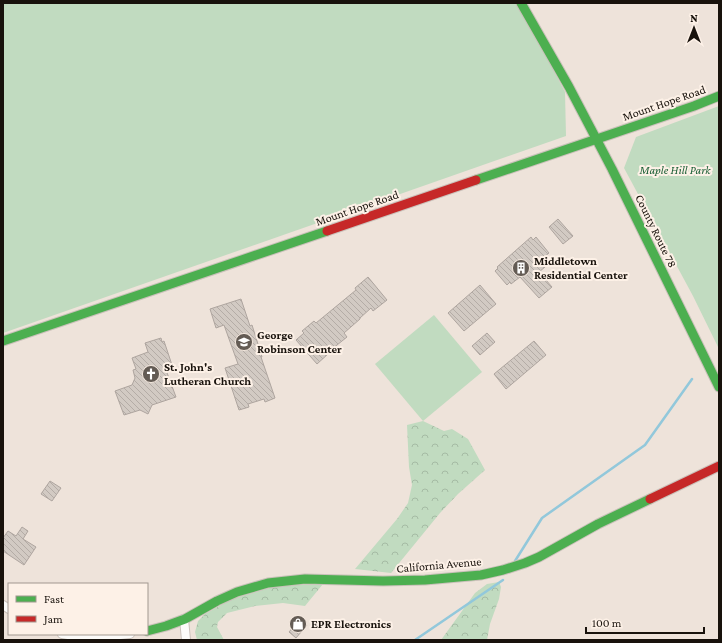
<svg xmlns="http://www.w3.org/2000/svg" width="722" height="643" viewBox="0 0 722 643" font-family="'Crimson Pro',serif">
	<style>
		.forest { fill: url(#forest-crowns) }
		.green { fill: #c1dbc0 }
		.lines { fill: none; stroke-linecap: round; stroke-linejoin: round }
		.stream { stroke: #92c8db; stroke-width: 2.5 }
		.building { fill: url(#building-back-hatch); stroke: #aea59f }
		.street-casing { stroke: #cac1ba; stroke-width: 10 }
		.fast-casing { stroke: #cac1ba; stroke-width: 11 }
		.jam-casing { stroke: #cac1ba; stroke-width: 11 }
		.street { stroke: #fcfbf9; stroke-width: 8 }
		.fast { stroke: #4caf50; stroke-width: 9 }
		.jam { stroke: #c62828; stroke-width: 9 }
		.labels { text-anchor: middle; stroke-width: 4; stroke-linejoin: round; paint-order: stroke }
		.street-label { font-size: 12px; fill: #18120c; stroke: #fdf1e7 }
		.park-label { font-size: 12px; font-style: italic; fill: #185d33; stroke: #fdf1e7 }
		.poi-label { font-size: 12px; font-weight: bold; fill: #18120c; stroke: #fdf1e7; text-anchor: start }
	</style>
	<defs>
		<pattern id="forest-crowns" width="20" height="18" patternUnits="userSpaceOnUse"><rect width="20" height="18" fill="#c1dbc0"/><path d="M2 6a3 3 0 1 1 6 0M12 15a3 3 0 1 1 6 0" fill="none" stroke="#a5bba4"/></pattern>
		<pattern id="building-back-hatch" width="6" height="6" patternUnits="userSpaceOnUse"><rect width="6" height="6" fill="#d2cac3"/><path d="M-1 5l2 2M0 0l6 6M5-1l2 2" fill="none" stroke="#b4aca6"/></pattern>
	</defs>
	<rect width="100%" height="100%" fill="#eee3da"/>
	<!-- forest -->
	<g class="forest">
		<polygon points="423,421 444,431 452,429 468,439 485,470 458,494 440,513 391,573 355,569 397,519 408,503 412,485 409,467 407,425"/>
		<polygon points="499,582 501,587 499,599 490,624 487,640 441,640 475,593 487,584"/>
		<polygon points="323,584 305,606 283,603 255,606 227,613 218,622 217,627 224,640 197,640 195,632 198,621 205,614 232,599 276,586"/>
	</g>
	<!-- green -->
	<g class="green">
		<polygon points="3,3 518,3 565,92 566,136 3,333"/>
		<polygon points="719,106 719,349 693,296 624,168 636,137"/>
		<polygon points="434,315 482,372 423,421 375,364"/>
	</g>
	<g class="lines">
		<!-- stream -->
		<g class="stream">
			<polyline points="515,561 542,518 645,445 692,379"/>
			<polyline points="415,640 503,580"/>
		</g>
	</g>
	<!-- building -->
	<g class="building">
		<polygon points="558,219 573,236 563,244 549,227"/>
		<polygon points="531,237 533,240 536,237 549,253 539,261 545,267 539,272 552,287 539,298 520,277 511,284 510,282 507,285 495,271 498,268 497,267"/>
		<polygon points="368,277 387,300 373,311 371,308 360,318 360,319 344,333 347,337 327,353 328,354 317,364 296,340 304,333 302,331 314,321 316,323 356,290 355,288"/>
		<polygon points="480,285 496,304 464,331 448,313"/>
		<polygon points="241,299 250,326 252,325 262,357 261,357 275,398 265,402 264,399 248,404 249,407 239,410 225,368 238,364 224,325 216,328 210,309"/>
		<polygon points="487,333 495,342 480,355 472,346"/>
		<polygon points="161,338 162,342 164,341 173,368 166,370 176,397 152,405 148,414 140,410 124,415 115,391 132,385 135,378 133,370 136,369 132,358 148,352 145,343"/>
		<polygon points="534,341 546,355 506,389 494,374"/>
		<polygon points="50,481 61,488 52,501 41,494"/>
		<polygon points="22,527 28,531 23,539 36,547 24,565 3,551 3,538 8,531 16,536"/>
		<polygon points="300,619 307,625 296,638 289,632"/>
	</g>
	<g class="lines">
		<!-- street casing -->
		<g class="street-casing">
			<g id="street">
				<polyline points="3,605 9,609"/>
				<polyline points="184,619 186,640"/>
				<path d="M62,634c23,4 45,3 68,0"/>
			</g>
		</g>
		<!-- fast casing -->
		<g class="fast-casing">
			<g id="fast">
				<polyline points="521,3 569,87 612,169 719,387"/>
				<polyline points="476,180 694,106 719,96"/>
				<polyline points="3,341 327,231"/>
				<polyline points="147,631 166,626 185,619 217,601 237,592 268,583 305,579 383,581 425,580 481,575 503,570 525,563 539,557 598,524 650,499"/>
			</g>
		</g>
		<!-- jam casing -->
		<g class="jam-casing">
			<g id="jam">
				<polyline points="327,231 476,180"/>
				<polyline points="650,499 719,466"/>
			</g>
		</g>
		<!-- street -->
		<use href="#street" class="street"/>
		<!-- fast -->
		<use href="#fast" class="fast"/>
		<!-- jam -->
		<use href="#jam" class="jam"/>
	</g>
	<!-- icons -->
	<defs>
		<g id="building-disc" transform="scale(0.9)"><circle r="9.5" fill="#635b54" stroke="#fdf1e7"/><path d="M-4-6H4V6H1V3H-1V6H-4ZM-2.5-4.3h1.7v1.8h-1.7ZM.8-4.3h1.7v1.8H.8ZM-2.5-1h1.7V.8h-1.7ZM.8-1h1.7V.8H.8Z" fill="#fff"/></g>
		<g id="school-disc" transform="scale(0.9)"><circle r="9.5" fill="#635b54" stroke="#fdf1e7"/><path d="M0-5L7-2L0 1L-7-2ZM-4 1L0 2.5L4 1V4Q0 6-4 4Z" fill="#fff"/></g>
		<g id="church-disc" transform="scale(0.9)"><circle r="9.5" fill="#635b54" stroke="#fdf1e7"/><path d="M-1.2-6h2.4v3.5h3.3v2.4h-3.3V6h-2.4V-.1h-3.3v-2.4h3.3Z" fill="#fff"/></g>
		<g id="shop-disc" transform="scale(0.9)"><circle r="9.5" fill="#635b54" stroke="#fdf1e7"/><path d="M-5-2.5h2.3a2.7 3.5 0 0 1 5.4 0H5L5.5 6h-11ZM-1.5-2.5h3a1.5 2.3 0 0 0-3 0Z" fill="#fff"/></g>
	</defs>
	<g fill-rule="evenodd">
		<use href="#building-disc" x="521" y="268"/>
		<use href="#school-disc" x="244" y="342"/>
		<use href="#church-disc" x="151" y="374"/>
		<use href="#shop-disc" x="298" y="624"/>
	</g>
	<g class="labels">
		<!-- street labels -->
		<g class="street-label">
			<text transform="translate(664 103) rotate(-19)" y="4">Mount Hope Road</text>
			<text transform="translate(357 208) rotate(-19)" y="4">Mount Hope Road</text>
			<text transform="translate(656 231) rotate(64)" y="4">County Route 78</text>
			<text transform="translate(439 565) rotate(-5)" y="4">California Avenue</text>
		</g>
		<!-- park labels -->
		<g class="park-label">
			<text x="675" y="174">Maple Hill Park</text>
		</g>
		<!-- poi labels -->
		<g class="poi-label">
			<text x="534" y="265">Middletown<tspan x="534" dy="14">Residential Center</tspan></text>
			<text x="257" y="339">George<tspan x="257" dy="14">Robinson Center</tspan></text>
			<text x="164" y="371">St. John's<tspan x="164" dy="14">Lutheran Church</tspan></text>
			<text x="311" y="628">EPR Electronics</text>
		</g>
	</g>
	<!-- border -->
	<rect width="722" height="643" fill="none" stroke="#18120c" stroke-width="8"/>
	<!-- legend -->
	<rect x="8" y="583" width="140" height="52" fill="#fdf1e7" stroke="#a1988f"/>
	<rect x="16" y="596" width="20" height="6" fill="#4caf50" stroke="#a1988f"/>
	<text x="44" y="603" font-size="12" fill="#18120c">Fast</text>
	<rect x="16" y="616" width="20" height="6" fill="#c62828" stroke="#a1988f"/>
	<text x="44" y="623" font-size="12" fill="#18120c">Jam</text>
	<!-- north arrow -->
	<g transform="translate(694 28)" stroke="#fdf1e7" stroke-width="3" paint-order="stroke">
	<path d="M0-3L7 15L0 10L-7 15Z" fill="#18120c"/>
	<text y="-6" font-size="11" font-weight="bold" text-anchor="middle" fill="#18120c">N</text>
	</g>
	<!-- scale -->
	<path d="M586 627v6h118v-6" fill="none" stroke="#18120c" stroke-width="2"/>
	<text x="592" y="627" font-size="12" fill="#18120c" stroke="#fdf1e7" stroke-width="3" paint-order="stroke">100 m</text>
</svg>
